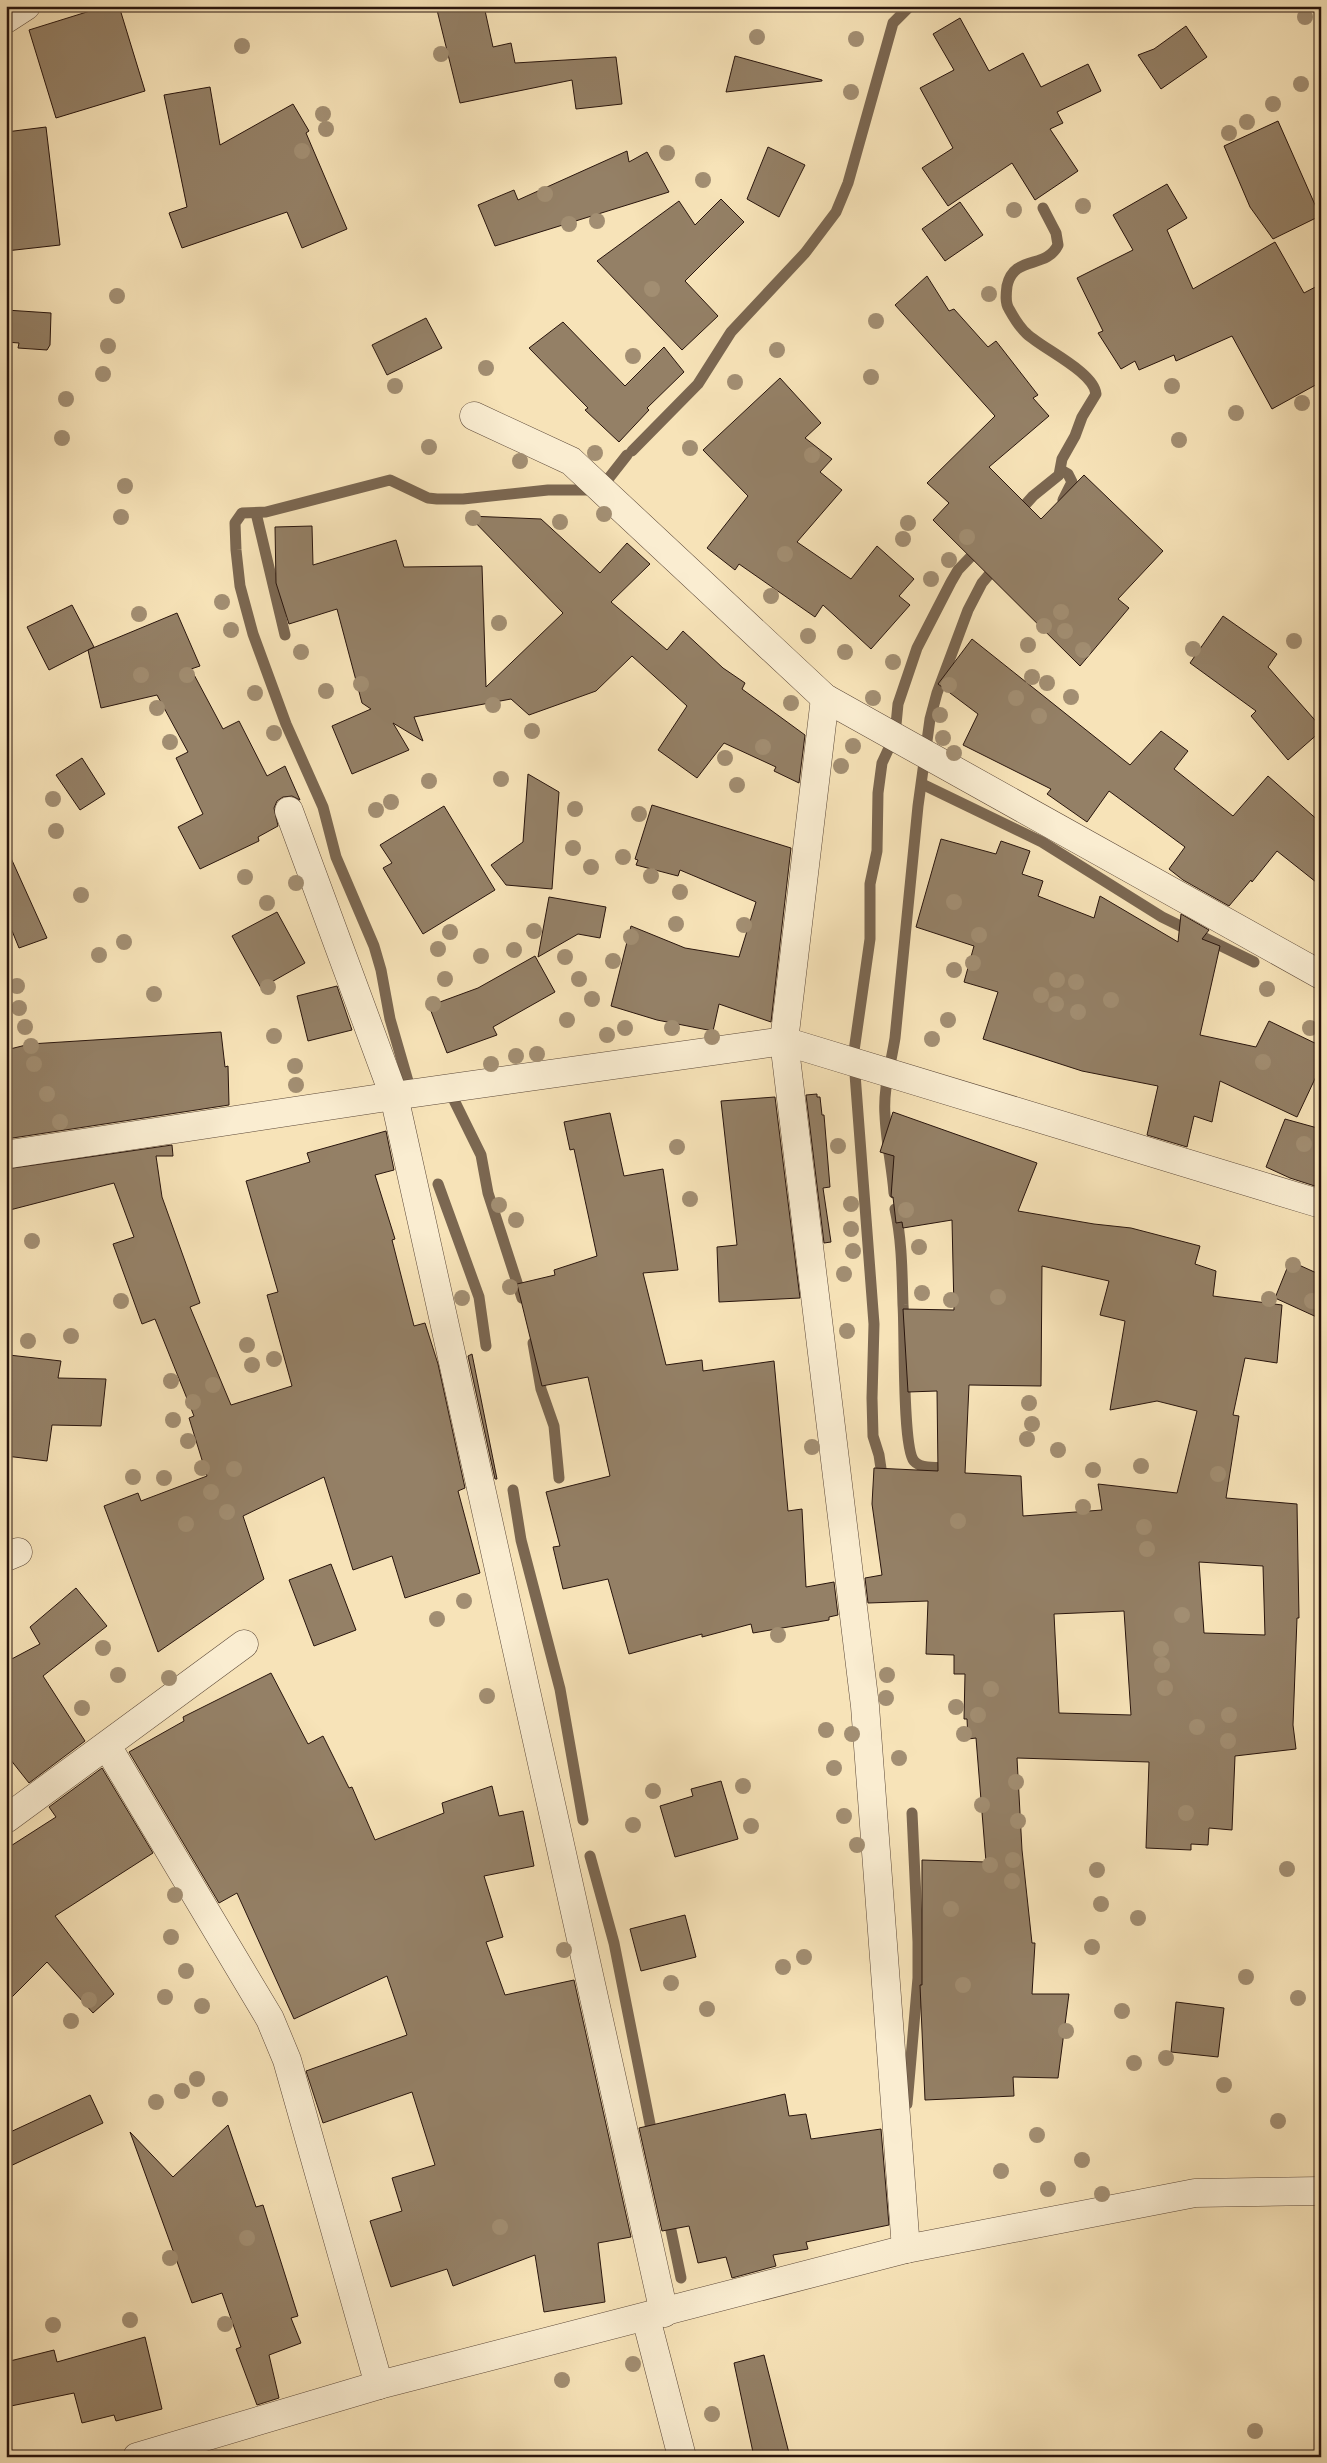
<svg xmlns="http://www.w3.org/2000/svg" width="1327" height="2463" viewBox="0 0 1327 2463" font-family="'IM FELL DW Pica',serif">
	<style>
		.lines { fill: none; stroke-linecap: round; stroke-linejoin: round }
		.stream { stroke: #7b6751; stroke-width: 11 }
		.building { fill: #948066; stroke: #29150d; fill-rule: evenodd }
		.minor-casing { stroke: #5c4838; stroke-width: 29 }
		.tertiary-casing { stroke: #5c4838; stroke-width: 29 }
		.minor { stroke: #faedd1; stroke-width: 28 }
		.tertiary { stroke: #faedd1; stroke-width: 28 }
		.tree { fill: #a28e72 }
	</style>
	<rect width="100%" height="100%" fill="#f7e3b8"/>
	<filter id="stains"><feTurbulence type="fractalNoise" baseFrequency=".004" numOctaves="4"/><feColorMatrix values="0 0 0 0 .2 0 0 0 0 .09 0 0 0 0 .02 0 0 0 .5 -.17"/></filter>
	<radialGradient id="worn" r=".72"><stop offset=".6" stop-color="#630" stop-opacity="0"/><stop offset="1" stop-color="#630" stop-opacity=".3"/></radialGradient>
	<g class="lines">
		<!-- stream -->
		<g class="stream">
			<polyline points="632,451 698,384 731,332 805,253 836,212 848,183 893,23 910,6"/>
			<polyline points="1061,470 1068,474 1072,482 1063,500"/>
			<polyline points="256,513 285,635"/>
			<path d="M1017,514l16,-18 26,-21 3,-16 13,-23 7,-19 14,-23c-2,-22 -53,-45 -69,-60 -8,-7 -13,-16 -18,-25 -4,-6 -3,-15 -2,-23 7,-32 39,-16 51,-41l-2,-12 -13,-25"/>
			<polyline points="922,784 1042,842 1162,917 1254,962"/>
			<polyline points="853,1058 870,939 870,884 877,851 878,793 882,763 895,735 898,704 917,648 951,582 958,570 981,546"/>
			<polyline points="854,1061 874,1324 872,1398 873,1436 879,1455 883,1482"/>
			<polyline points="448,1088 481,1155 488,1193 522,1298"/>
			<polyline points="412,1095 390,1019 381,970 374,946 336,857 323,807 286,724 253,634 240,586 236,550 235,523 242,513 266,512 390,480 428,498 437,499 463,499 548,490 589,490 605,483 627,455"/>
			<polyline points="438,1184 479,1297 486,1346"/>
			<path d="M894,1193c-2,-26 -8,-52 -9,-78 -2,-26 6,-51 10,-77l23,-232 12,-87 7,-26 31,-83 14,-27 16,-19"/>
			<path d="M895,1209c7,31 7,64 8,96 2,25 -1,142 11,156 8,9 25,6 37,6"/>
			<polyline points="533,1343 541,1389 554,1426 559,1478"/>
			<polyline points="513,1490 521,1540 560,1689 583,1820"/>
			<polyline points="590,1856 614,1943 653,2139"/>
			<polyline points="907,2104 918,1978 918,1942 912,1813"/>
			<polyline points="668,2216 681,2278"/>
		</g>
	</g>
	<!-- building -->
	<g class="building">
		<polygon points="106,6 119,6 145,91 56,118 29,30"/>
		<polygon points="436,6 484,6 493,47 511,43 515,63 616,57 622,104 576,109 572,80 460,103"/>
		<polygon points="960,18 989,71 1023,53 1041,87 1088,64 1101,91 1057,112 1063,123 1050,129 1078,171 1035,200 1012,163 948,206 922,168 953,148 920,88 954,70 933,34"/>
		<polygon points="1186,26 1207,57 1161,89 1138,55 1154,49"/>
		<polygon points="735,56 822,80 822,81 726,92"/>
		<polygon points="210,87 220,145 293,104 309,131 306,133 347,229 302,248 287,212 182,248 169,213 187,207 164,95"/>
		<polygon points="1278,121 1320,216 1273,239 1250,207 1224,146"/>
		<polygon points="46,127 60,245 6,251 6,132"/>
		<polygon points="768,147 805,165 779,217 747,199"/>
		<polygon points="627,151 629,162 647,152 669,192 495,246 478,205 514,190 518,200"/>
		<polygon points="1167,184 1187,218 1167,230 1193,289 1275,242 1304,293 1321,284 1321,382 1272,409 1232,336 1176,361 1174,355 1139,370 1135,361 1121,369 1098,333 1103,331 1077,278 1133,250 1113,215"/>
		<polygon points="721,199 744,222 685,281 718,316 682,350 597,261 679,201 695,225"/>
		<polygon points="960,202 983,235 945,261 922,229"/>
		<polygon points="927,276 949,311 954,309 988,347 996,341 1038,395 1033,398 1049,416 989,467 1041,519 1084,475 1163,551 1118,599 1129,608 1080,666 933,520 949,503 927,483 995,416 895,305"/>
		<polygon points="6,310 51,313 50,345 47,350 18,348 19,343 6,342"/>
		<polygon points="426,318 442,348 387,375 372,345"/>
		<polygon points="563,322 625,386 664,347 684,372 647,408 649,410 619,442 585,410 588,408 529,348"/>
		<polygon points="780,378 821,423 805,438 832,459 820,472 842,490 797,542 851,579 877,546 914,579 899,596 910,605 871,649 823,605 815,617 739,564 735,570 707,548 748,496 703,450"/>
		<polygon points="469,516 541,519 600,573 627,543 650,564 611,602 667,650 683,631 723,668 745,683 742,689 805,735 799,783 774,771 776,767 724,743 697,778 658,750 687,706 632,656 596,691 529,715 511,699 414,717 423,741 393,723 409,750 352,774 332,726 371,709 362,703 337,609 289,624 276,583 275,527 312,526 313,565 396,540 404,567 482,566 486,687 563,613"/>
		<polygon points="72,605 94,647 49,670 27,627"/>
		<polygon points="177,613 200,666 191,669 223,729 239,721 267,776 285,766 300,800 292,796 283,797 277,801 274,808 278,826 258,837 259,841 200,869 178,827 203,814 176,758 188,752 157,695 101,708 88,650"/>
		<polygon points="1223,616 1277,654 1268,667 1321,727 1321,731 1288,760 1251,716 1256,711 1190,663"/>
		<polygon points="972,639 1130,765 1161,731 1188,751 1174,769 1233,816 1268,776 1321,823 1321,886 1277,851 1252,882 1251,880 1229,906 1183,880 1169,869 1185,847 1109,791 1087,822 1047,794 1051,789 963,745 978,714 938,684"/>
		<polygon points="82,758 105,794 80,810 56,775"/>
		<polygon points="528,774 559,792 552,889 506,885 491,865 523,842"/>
		<polygon points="652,805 791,848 771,1022 719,1004 713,1031 657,1020 611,1006 631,926 685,948 739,957 756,902 680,870 678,876 636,865 638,860 635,859"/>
		<polygon points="444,806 495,890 423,934 383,868 392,863 380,845"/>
		<polygon points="941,839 996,854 1001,841 1030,851 1022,874 1043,881 1038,896 1094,918 1100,896 1178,942 1181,914 1209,930 1202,939 1220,946 1200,1035 1256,1047 1269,1021 1321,1046 1321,1066 1297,1117 1220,1081 1212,1122 1194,1116 1187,1147 1147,1135 1158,1086 1082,1071 983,1039 998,992 964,982 974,946 916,927"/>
		<polygon points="6,847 47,938 19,948 6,916"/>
		<polygon points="549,897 606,907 600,938 578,934 538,957"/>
		<polygon points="277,912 305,963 261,988 232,936"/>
		<polygon points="535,956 555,992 493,1027 497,1035 447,1053 429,1006 478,988"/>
		<polygon points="337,986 352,1030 308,1041 297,996"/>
		<polygon points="221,1032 225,1067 228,1066 229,1105 6,1139 6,1050 30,1044"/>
		<polygon points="817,1094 817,1097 820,1097 822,1115 824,1115 830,1187 823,1188 831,1242 824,1243 806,1095"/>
		<polygon points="775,1097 800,1298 719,1302 717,1247 737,1245 721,1101"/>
		<path d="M893,1112l144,51 -19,48 76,13 37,4 69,18 -5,18 21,7 -3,25 69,9 -5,58 -32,-5 -12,57 6,1 -13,82 71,6 2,114h-2l-4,107 3,24 -61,7 -3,74 -23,-2 -1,17 -17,-1v6l-45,-2 3,-86 -132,-4 5,92 10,93h3l-3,51h37l-11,84 -45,-1 1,19 -89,4 -5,-115h2v-125l64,2 -10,-124 -8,1 -1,-20h-3l1,-45h-11v-19l-28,-1 2,-53 -60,2 -3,-25 17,-3 -10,-71 2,-36 64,3 -1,-80 -29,1 -5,-83 51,1 -2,-90 -49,8 -1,-6 -6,1 -3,-26h-2l3,-41 -14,-4zM1042,1266l67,15 -9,34 25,6 -15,89 47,-9 40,10 -20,82 -79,-9 4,26 -79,6 -2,-40 -56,-3 4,-88 72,1zM1199,1562l64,4 2,69 -61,-2zM1124,1611l7,104 -72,-2 -5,-99z"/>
		<polygon points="610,1113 624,1176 663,1169 678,1270 643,1273 666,1365 702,1360 703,1371 774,1361 788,1511 802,1509 806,1587 834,1582 838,1615 829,1617 829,1620 753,1633 751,1624 702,1637 702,1634 629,1654 608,1579 563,1589 553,1547 560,1546 546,1492 610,1476 588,1377 542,1386 517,1284 555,1275 554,1270 597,1256 574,1149 570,1150 564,1122"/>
		<polygon points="1285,1119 1321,1129 1321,1188 1290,1178 1266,1167"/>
		<polygon points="386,1131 394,1170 375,1175 395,1239 392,1240 414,1326 425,1323 438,1364 465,1488 458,1491 480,1573 405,1598 392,1556 353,1570 324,1477 243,1516 264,1579 158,1652 104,1506 138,1493 141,1501 207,1476 189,1418 194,1416 155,1319 142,1324 113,1244 134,1237 114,1183 6,1211 6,1169 172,1145 173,1156 156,1156 162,1197 200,1303 190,1307 231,1405 292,1386 267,1295 278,1292 246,1181 310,1162 307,1153"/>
		<polygon points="1290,1261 1321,1275 1321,1319 1275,1298"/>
		<polygon points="472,1354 497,1479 495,1479 468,1356"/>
		<polygon points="9,1355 61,1361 58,1378 106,1379 101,1426 52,1425 47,1461 6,1456 6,1374"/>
		<polygon points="331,1564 356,1630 314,1646 289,1580"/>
		<polygon points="76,1588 107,1626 43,1676 85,1741 29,1783 6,1754 6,1662 40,1644 30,1627"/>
		<polygon points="271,1673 308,1744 323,1736 349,1788 352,1787 375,1840 444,1813 442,1803 492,1786 499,1816 523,1811 534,1866 484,1876 503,1937 486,1942 505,1995 574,1980 631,2237 598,2243 605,2302 544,2312 535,2255 453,2286 447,2269 391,2287 370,2221 402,2211 392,2178 435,2165 412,2092 323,2123 306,2071 407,2035 387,1976 294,2019 237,1893 219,1903 129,1752 184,1721 183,1717"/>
		<polygon points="102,1768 153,1853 55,1916 114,1994 93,2013 47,1962 6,2003 6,1849 56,1817 49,1807"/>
		<polygon points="721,1781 738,1839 675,1857 660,1806 693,1796 691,1789"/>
		<polygon points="685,1915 696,1957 641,1971 630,1929"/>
		<polygon points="1176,2002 1224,2008 1218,2057 1171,2052"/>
		<polygon points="785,2094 789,2116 806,2114 811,2139 881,2129 889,2225 806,2242 808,2249 773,2255 776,2266 732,2278 726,2257 698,2263 689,2226 662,2231 639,2128"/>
		<polygon points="90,2095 103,2123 6,2168 6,2134"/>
		<polygon points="228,2125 256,2207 263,2205 298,2316 291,2318 301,2343 269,2355 279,2398 257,2405 236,2349 241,2347 222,2293 192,2303 130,2132 173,2177"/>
		<polygon points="145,2337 162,2409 116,2421 114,2415 82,2423 74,2393 6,2407 6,2362 54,2350 57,2362"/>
		<polygon points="764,2355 790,2457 754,2457 734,2363"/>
	</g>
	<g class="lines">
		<!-- minor casing -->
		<g class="minor-casing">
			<g id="minor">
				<polyline points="6,19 26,6"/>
				<polyline points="474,416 571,461 825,698 1321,975"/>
				<polyline points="825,698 784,1041 865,1706 906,2249"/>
				<polyline points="289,811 394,1096 664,2313"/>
				<polyline points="10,1154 394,1096 784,1041 1321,1204"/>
				<polyline points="6,1557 18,1552"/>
				<polyline points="107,1746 270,2019 287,2060 379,2385"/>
				<polyline points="6,1819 244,1644"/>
				<polyline points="646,2318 682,2457"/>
			</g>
		</g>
		<!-- tertiary casing -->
		<g class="tertiary-casing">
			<polyline id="tertiary" points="137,2457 379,2385 906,2249 1195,2193 1321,2191"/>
		</g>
		<!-- minor -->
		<use href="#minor" class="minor"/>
		<!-- tertiary -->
		<use href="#tertiary" class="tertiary"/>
	</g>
	<!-- trees -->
	<g class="tree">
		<circle cx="1305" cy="17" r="8"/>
		<circle cx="757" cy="37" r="8"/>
		<circle cx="856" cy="39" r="8"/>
		<circle cx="242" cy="46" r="8"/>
		<circle cx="441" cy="54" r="8"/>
		<circle cx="1301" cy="84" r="8"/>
		<circle cx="851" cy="92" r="8"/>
		<circle cx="1273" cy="104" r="8"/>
		<circle cx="323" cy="114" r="8"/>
		<circle cx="1247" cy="122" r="8"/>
		<circle cx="326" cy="129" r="8"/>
		<circle cx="1229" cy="133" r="8"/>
		<circle cx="302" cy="151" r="8"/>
		<circle cx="667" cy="153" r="8"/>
		<circle cx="703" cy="180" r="8"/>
		<circle cx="545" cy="194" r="8"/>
		<circle cx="1083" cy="206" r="8"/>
		<circle cx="1014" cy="210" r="8"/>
		<circle cx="597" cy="221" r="8"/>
		<circle cx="569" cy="224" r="8"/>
		<circle cx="652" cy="289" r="8"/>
		<circle cx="989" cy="294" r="8"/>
		<circle cx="117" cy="296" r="8"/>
		<circle cx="876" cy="321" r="8"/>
		<circle cx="108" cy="346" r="8"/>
		<circle cx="777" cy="350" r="8"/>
		<circle cx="633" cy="356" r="8"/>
		<circle cx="486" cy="368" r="8"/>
		<circle cx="103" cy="374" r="8"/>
		<circle cx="871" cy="377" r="8"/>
		<circle cx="735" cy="382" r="8"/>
		<circle cx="395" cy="386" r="8"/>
		<circle cx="1172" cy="386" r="8"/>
		<circle cx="66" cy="399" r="8"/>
		<circle cx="1302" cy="403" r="8"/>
		<circle cx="1236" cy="413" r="8"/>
		<circle cx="62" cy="438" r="8"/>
		<circle cx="1179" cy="440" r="8"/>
		<circle cx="429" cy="447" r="8"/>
		<circle cx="690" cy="448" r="8"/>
		<circle cx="595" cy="453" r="8"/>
		<circle cx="812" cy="455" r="8"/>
		<circle cx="520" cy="461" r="8"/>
		<circle cx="125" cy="486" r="8"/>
		<circle cx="604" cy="514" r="8"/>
		<circle cx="121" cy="517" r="8"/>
		<circle cx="473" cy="518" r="8"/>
		<circle cx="560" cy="522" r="8"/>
		<circle cx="908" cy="523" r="8"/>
		<circle cx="967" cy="537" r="8"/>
		<circle cx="903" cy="539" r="8"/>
		<circle cx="785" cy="554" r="8"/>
		<circle cx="949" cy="560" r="8"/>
		<circle cx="931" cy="579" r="8"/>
		<circle cx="771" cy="596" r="8"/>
		<circle cx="222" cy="602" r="8"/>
		<circle cx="1061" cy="612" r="8"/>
		<circle cx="139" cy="614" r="8"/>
		<circle cx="499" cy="623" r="8"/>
		<circle cx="1044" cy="626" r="8"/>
		<circle cx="231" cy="630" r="8"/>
		<circle cx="1065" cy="631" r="8"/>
		<circle cx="808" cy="636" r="8"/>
		<circle cx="1294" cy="641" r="8"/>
		<circle cx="1028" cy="645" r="8"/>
		<circle cx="1193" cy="649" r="8"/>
		<circle cx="1083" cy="650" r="8"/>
		<circle cx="301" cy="652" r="8"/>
		<circle cx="845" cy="652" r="8"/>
		<circle cx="893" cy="662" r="8"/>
		<circle cx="141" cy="675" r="8"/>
		<circle cx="187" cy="675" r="8"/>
		<circle cx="1032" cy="677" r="8"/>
		<circle cx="1047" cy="683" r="8"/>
		<circle cx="361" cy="684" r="8"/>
		<circle cx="949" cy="685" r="8"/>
		<circle cx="326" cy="691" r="8"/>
		<circle cx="255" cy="693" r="8"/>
		<circle cx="1071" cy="697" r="8"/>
		<circle cx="873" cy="698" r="8"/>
		<circle cx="1016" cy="698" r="8"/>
		<circle cx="791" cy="703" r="8"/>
		<circle cx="493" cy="705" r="8"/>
		<circle cx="157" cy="708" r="8"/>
		<circle cx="940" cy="715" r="8"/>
		<circle cx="1039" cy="716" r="8"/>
		<circle cx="532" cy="731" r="8"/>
		<circle cx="274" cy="733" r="8"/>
		<circle cx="943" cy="738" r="8"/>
		<circle cx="170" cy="742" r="8"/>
		<circle cx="853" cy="746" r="8"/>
		<circle cx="763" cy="747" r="8"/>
		<circle cx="954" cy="753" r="8"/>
		<circle cx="725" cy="758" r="8"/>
		<circle cx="841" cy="766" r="8"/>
		<circle cx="501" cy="779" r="8"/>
		<circle cx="429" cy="781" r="8"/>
		<circle cx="737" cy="785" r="8"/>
		<circle cx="53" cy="799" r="8"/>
		<circle cx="391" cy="802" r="8"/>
		<circle cx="575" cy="809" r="8"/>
		<circle cx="376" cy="810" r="8"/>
		<circle cx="639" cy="814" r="8"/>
		<circle cx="56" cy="831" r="8"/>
		<circle cx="573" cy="848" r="8"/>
		<circle cx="623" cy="857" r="8"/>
		<circle cx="591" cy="867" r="8"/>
		<circle cx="651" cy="876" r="8"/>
		<circle cx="245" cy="877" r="8"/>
		<circle cx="296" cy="883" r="8"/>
		<circle cx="680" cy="892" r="8"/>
		<circle cx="81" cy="895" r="8"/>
		<circle cx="954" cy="902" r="8"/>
		<circle cx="267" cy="903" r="8"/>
		<circle cx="676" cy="924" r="8"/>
		<circle cx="744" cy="925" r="8"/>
		<circle cx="534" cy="931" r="8"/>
		<circle cx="450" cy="932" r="8"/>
		<circle cx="979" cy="935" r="8"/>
		<circle cx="631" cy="937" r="8"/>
		<circle cx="124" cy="942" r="8"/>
		<circle cx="438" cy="949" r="8"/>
		<circle cx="514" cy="950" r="8"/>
		<circle cx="99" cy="955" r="8"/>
		<circle cx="481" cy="956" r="8"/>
		<circle cx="565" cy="957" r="8"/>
		<circle cx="613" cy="961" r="8"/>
		<circle cx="973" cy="963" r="8"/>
		<circle cx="954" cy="970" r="8"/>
		<circle cx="445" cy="979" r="8"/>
		<circle cx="579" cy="979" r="8"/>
		<circle cx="1057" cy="980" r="8"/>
		<circle cx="1076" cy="982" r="8"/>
		<circle cx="17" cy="986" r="8"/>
		<circle cx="268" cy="987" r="8"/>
		<circle cx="1267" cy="989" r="8"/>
		<circle cx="154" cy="994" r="8"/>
		<circle cx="1041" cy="995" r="8"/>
		<circle cx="592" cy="999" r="8"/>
		<circle cx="1111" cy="1000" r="8"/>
		<circle cx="433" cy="1004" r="8"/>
		<circle cx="1056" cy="1004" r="8"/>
		<circle cx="19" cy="1008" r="8"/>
		<circle cx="1078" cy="1012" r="8"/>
		<circle cx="567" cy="1020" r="8"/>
		<circle cx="948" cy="1020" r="8"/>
		<circle cx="25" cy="1027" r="8"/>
		<circle cx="625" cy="1028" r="8"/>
		<circle cx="672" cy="1028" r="8"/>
		<circle cx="1310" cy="1028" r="8"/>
		<circle cx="607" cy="1035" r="8"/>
		<circle cx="274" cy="1036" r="8"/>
		<circle cx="712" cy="1037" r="8"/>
		<circle cx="932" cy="1039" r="8"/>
		<circle cx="31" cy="1046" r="8"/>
		<circle cx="537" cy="1054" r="8"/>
		<circle cx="516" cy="1056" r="8"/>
		<circle cx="1263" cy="1062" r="8"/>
		<circle cx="34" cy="1064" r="8"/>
		<circle cx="491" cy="1064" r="8"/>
		<circle cx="295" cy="1066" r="8"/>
		<circle cx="296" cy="1085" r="8"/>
		<circle cx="47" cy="1094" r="8"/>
		<circle cx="60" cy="1122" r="8"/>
		<circle cx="1304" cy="1144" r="8"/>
		<circle cx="838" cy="1146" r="8"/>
		<circle cx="677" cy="1147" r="8"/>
		<circle cx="690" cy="1199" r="8"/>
		<circle cx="851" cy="1204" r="8"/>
		<circle cx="499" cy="1205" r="8"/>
		<circle cx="906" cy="1210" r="8"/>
		<circle cx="516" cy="1220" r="8"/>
		<circle cx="851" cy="1229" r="8"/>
		<circle cx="32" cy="1241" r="8"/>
		<circle cx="919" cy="1247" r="8"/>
		<circle cx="853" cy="1251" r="8"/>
		<circle cx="1293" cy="1265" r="8"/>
		<circle cx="844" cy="1274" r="8"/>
		<circle cx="510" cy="1287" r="8"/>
		<circle cx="922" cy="1293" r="8"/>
		<circle cx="998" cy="1297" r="8"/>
		<circle cx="462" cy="1298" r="8"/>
		<circle cx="1269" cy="1299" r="8"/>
		<circle cx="951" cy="1300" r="8"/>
		<circle cx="121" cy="1301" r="8"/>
		<circle cx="1312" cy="1301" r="8"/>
		<circle cx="847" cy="1331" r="8"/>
		<circle cx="71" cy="1336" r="8"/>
		<circle cx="28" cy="1341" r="8"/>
		<circle cx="247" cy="1345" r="8"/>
		<circle cx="274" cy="1359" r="8"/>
		<circle cx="252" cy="1365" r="8"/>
		<circle cx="171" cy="1381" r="8"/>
		<circle cx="213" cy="1385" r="8"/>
		<circle cx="193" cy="1402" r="8"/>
		<circle cx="1029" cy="1403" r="8"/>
		<circle cx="173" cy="1420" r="8"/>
		<circle cx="1032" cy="1424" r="8"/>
		<circle cx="1027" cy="1439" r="8"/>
		<circle cx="188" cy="1441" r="8"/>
		<circle cx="812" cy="1447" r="8"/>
		<circle cx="1058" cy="1450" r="8"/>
		<circle cx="1141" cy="1466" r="8"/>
		<circle cx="202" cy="1468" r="8"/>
		<circle cx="234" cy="1469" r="8"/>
		<circle cx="1093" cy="1470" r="8"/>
		<circle cx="1218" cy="1474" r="8"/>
		<circle cx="133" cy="1477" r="8"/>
		<circle cx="164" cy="1478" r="8"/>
		<circle cx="211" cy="1492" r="8"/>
		<circle cx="1083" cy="1507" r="8"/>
		<circle cx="227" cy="1512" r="8"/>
		<circle cx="958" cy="1521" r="8"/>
		<circle cx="186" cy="1524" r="8"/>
		<circle cx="1144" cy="1527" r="8"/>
		<circle cx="1147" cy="1549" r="8"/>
		<circle cx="464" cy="1601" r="8"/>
		<circle cx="1182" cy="1615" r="8"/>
		<circle cx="437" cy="1619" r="8"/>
		<circle cx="778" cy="1635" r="8"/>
		<circle cx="103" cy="1648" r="8"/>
		<circle cx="1161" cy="1649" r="8"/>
		<circle cx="1162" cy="1665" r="8"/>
		<circle cx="118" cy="1675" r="8"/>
		<circle cx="887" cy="1675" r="8"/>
		<circle cx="169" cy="1678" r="8"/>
		<circle cx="1165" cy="1688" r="8"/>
		<circle cx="991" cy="1689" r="8"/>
		<circle cx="487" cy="1696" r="8"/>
		<circle cx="886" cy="1698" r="8"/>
		<circle cx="956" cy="1707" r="8"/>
		<circle cx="82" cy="1708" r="8"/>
		<circle cx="978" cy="1715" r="8"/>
		<circle cx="1229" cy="1715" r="8"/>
		<circle cx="1197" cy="1727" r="8"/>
		<circle cx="826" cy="1730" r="8"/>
		<circle cx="852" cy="1734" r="8"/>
		<circle cx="964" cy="1734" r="8"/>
		<circle cx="1228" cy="1741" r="8"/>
		<circle cx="899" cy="1758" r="8"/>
		<circle cx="834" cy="1768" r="8"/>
		<circle cx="1016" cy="1782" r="8"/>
		<circle cx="743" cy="1786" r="8"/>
		<circle cx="653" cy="1791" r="8"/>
		<circle cx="982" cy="1805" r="8"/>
		<circle cx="1186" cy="1813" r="8"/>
		<circle cx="844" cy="1816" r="8"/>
		<circle cx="1018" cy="1821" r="8"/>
		<circle cx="633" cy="1825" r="8"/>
		<circle cx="751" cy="1826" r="8"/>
		<circle cx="857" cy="1845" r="8"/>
		<circle cx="1013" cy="1860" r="8"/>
		<circle cx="990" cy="1865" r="8"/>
		<circle cx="1287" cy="1869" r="8"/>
		<circle cx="1097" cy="1870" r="8"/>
		<circle cx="1012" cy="1881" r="8"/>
		<circle cx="175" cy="1895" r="8"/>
		<circle cx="1101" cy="1904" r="8"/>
		<circle cx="951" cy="1909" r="8"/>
		<circle cx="1138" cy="1918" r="8"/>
		<circle cx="171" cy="1937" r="8"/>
		<circle cx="1092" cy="1947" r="8"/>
		<circle cx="564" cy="1950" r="8"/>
		<circle cx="804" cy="1957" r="8"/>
		<circle cx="783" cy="1967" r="8"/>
		<circle cx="186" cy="1971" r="8"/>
		<circle cx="1246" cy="1977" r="8"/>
		<circle cx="671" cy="1983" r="8"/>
		<circle cx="963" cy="1985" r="8"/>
		<circle cx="165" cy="1997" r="8"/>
		<circle cx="1298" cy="1998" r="8"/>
		<circle cx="89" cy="2000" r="8"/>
		<circle cx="202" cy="2006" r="8"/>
		<circle cx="707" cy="2009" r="8"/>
		<circle cx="1122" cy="2011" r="8"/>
		<circle cx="71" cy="2021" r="8"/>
		<circle cx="1066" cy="2031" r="8"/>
		<circle cx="1166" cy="2058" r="8"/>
		<circle cx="1134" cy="2063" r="8"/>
		<circle cx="197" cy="2079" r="8"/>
		<circle cx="1224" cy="2085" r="8"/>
		<circle cx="182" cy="2091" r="8"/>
		<circle cx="220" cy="2099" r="8"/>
		<circle cx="156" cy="2102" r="8"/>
		<circle cx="1278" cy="2121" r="8"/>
		<circle cx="1037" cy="2135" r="8"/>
		<circle cx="1082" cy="2160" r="8"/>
		<circle cx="1001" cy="2171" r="8"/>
		<circle cx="1048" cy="2189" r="8"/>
		<circle cx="1102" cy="2194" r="8"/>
		<circle cx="500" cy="2227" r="8"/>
		<circle cx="247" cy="2238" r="8"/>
		<circle cx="170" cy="2258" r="8"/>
		<circle cx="130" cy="2320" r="8"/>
		<circle cx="225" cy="2324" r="8"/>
		<circle cx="53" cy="2325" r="8"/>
		<circle cx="633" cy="2364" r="8"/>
		<circle cx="562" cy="2380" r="8"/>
		<circle cx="712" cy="2414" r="8"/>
		<circle cx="1255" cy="2431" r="8"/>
	</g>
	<!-- margin -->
	<rect width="1327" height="2463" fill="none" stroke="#f7e3b8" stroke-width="25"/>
	<rect x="8" y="8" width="1312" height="2448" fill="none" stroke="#29150d" stroke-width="2.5"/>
	<rect x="12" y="12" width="1302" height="2438" fill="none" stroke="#29150d"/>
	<rect width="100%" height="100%" filter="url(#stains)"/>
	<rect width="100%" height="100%" fill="url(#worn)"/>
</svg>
